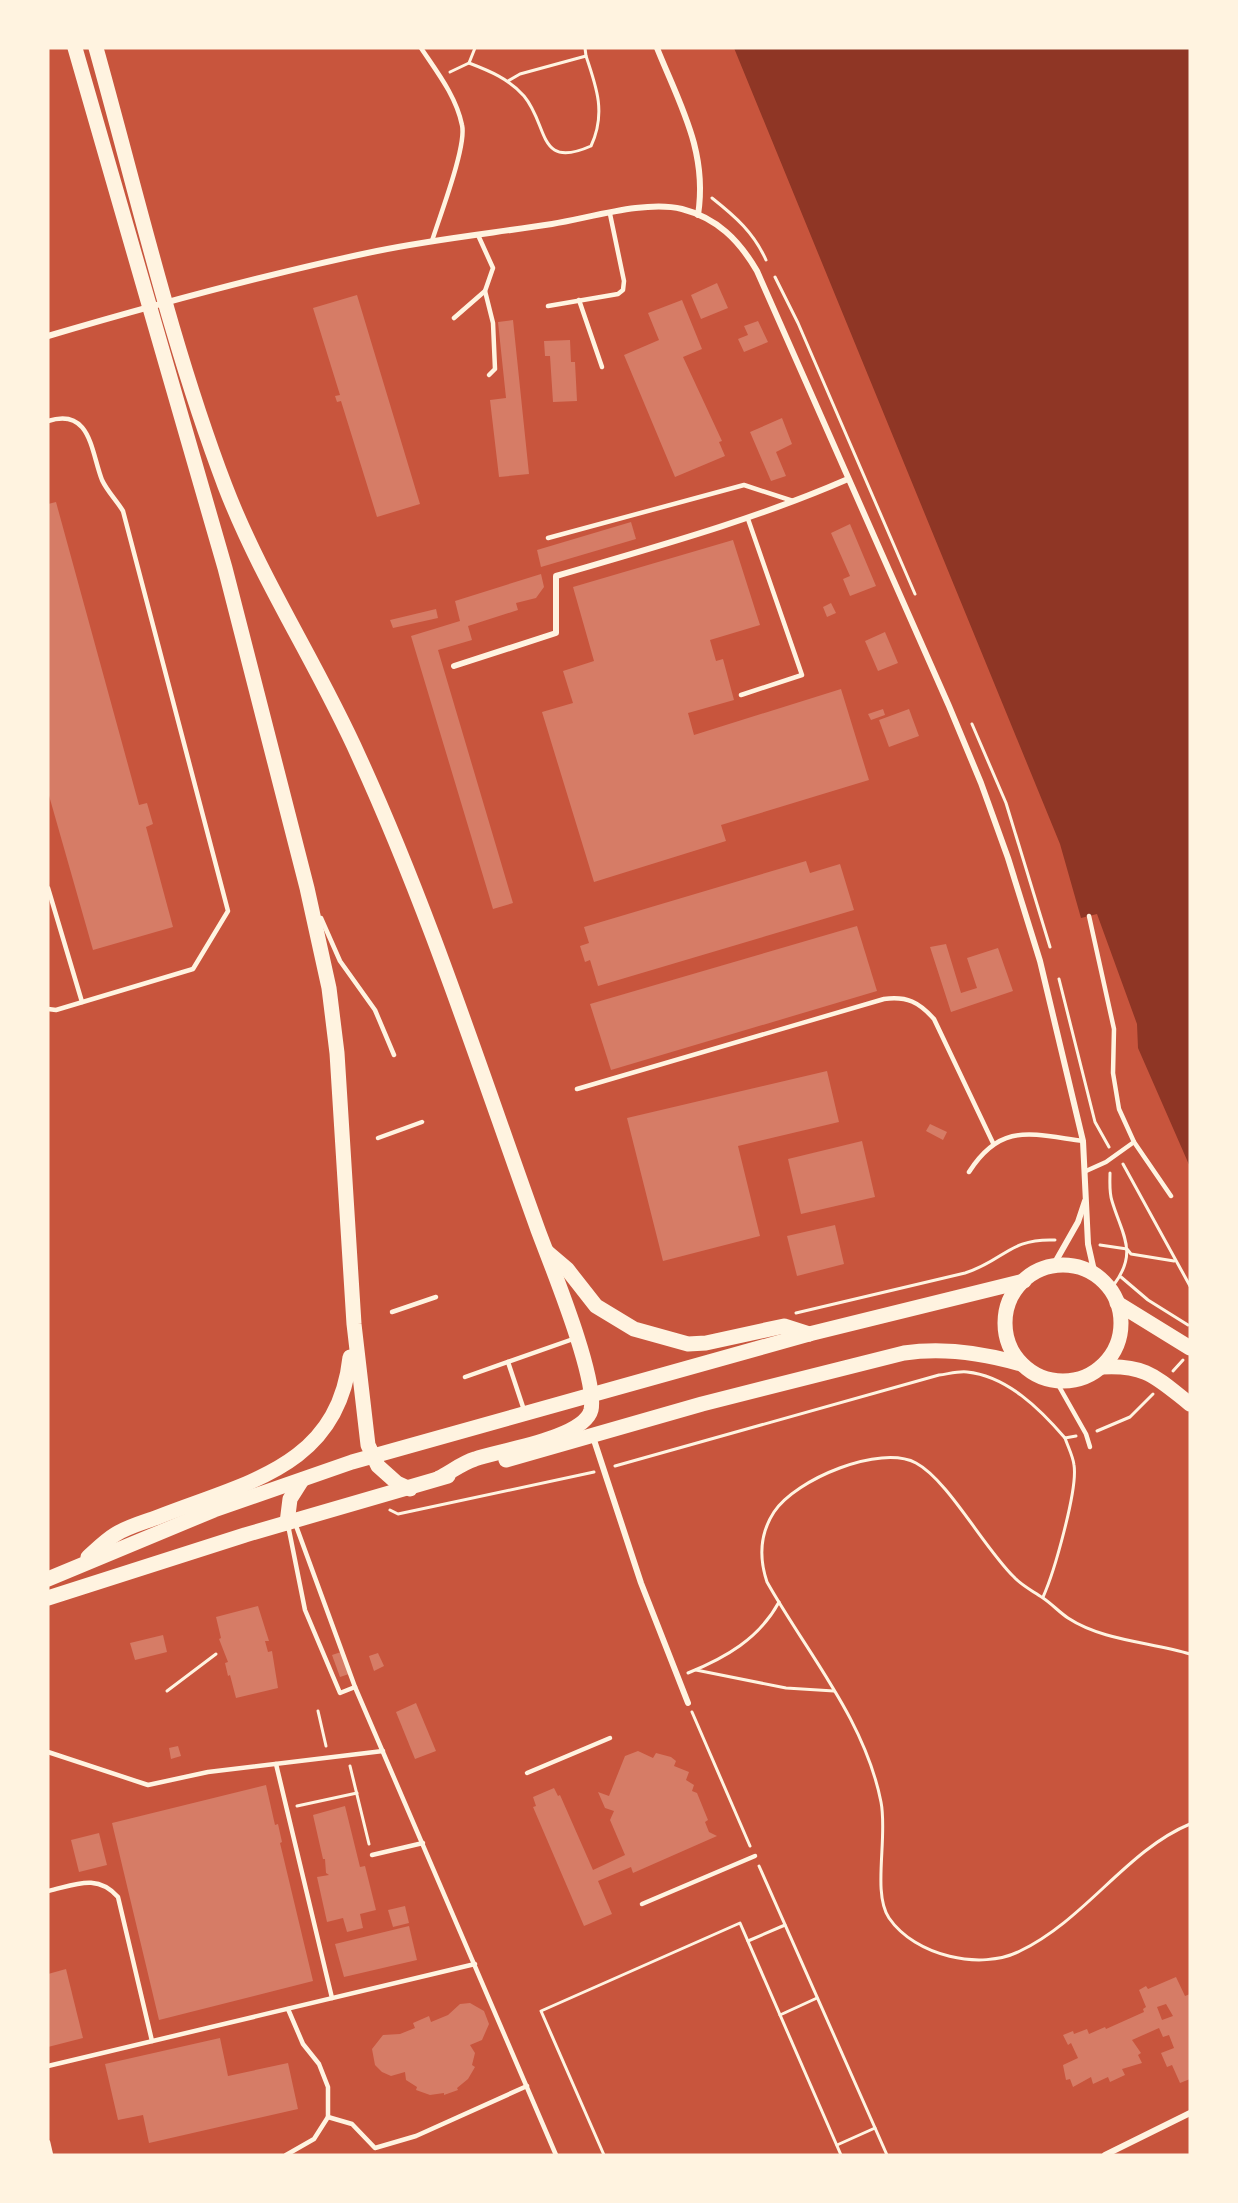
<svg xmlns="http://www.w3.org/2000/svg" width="1238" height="2203" viewBox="0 0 1238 2203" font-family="'Varela Round',sans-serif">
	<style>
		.water { fill: #8f3625 }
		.building { fill: #d67c66; fill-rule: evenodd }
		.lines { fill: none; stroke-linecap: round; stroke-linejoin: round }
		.path { stroke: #fff3e0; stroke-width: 3 }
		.service { stroke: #fff3e0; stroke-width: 4.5 }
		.minor { stroke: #fff3e0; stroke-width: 6 }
		.primary { stroke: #fff3e0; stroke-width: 15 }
	</style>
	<rect width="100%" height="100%" fill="#c8553d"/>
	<!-- water -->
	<polygon class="water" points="734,48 1190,48 1190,1167 1138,1048 1137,1024 1097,914 1081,918 1060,844"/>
	<!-- building -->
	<g class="building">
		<polygon points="717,283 728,308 701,319 691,295"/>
		<polygon points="357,295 420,504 377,517 341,401 337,402 335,396 340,395 313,308"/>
		<polygon points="682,300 702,349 683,357 722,441 719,442 725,456 675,477 624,355 659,340 648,313"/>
		<polygon points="513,320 529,474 499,477 490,400 506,398 498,322"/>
		<polygon points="758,321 768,342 744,352 738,339 748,335 744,326"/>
		<polygon points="570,340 571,362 575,362 577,401 553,402 550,356 545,356 544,341"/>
		<polygon points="782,418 792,444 776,452 786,476 771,481 750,432"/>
		<polygon points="56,502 139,805 147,803 153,824 146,827 173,927 93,950 48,792 48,504"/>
		<polygon points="631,522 636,539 541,567 537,550"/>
		<polygon points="850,524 876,586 850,596 843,579 850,576 831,533"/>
		<polygon points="733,540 760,625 710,640 716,661 723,659 734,700 688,713 694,735 841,689 869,780 721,825 726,841 594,882 542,712 573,703 563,671 594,661 573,587"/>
		<polygon points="541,574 544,587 536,598 516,603 518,610 468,626 472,640 438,650 513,903 493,909 411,636 460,621 455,601"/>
		<polygon points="831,603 836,613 827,617 823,607"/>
		<polygon points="436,609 438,618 393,628 390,620"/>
		<polygon points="885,632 898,663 878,671 865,641"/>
		<polygon points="883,709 885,715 871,720 868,714"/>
		<polygon points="909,709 919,736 889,747 879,720"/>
		<polygon points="806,861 810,873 840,864 854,910 598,986 590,960 585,962 580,946 589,943 584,927"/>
		<polygon points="857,926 877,991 611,1070 590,1004"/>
		<polygon points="946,944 961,993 977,988 967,958 998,948 1013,991 951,1012 930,947"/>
		<polygon points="827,1071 839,1122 738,1146 760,1236 663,1261 627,1118"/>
		<polygon points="930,1124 947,1132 943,1140 926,1131"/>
		<polygon points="862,1141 875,1197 801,1214 788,1159"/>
		<polygon points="835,1225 844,1264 797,1276 787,1236"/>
		<polygon points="258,1606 269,1641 265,1641 268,1652 272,1651 278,1688 236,1698 230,1675 228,1676 225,1663 228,1662 219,1639 221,1638 216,1617"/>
		<polygon points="163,1635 167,1652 135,1660 130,1643"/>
		<polygon points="341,1652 349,1674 340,1677 332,1655"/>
		<polygon points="378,1653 384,1666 374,1671 369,1656"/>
		<polygon points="416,1703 436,1751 415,1759 396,1712"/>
		<polygon points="178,1746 181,1756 171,1759 169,1748"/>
		<polygon points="638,1751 653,1758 656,1753 671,1757 676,1761 674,1766 689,1772 686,1780 694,1785 692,1791 697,1793 708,1820 705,1822 709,1832 717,1836 633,1873 631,1867 598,1881 612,1914 584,1926 533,1807 536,1806 533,1797 554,1788 558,1796 560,1795 593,1870 625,1855 610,1820 614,1811 605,1808 598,1792 609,1796 625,1756"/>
		<polygon points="266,1785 275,1825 278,1824 282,1842 280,1843 313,1981 159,2020 112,1823"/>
		<polygon points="345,1806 360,1867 365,1866 376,1910 360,1914 363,1928 347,1932 343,1918 327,1922 317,1877 329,1875 326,1873 325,1859 323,1859 313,1815"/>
		<polygon points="99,1833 107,1865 79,1872 71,1840"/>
		<polygon points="405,1906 409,1923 393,1927 388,1910"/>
		<polygon points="409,1926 417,1960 344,1977 335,1944"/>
		<polygon points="66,1969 83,2038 48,2047 48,1974"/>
		<path d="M1176,1977l9,19 5,-2v85l-10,4 -8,-18 -5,2 -6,-14 13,-5 -5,-13 -6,2 -4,-9 -27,12 9,13 -3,2 4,8 -20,6 3,6 -15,7 -2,-5 -15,7 -2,-7 -18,10 -3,-8 -4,1 -3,-15 15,-7 -7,-15 -3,2 -5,-10 10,-4 1,3 13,-5 2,5 16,-7 1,2 38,-17 -1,-3 3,-2 -7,-17 7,-4 2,3zM1166,2004l7,12 -11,4 -5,-13z"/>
		<polygon points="470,2003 484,2011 489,2024 482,2040 470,2045 475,2053 472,2065 475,2067 468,2079 457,2088 458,2090 444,2095 444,2093 430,2095 416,2090 417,2087 406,2080 405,2072 391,2076 382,2072 375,2065 372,2049 383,2035 400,2034 415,2028 413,2023 429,2016 431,2022 448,2015 460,2004"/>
		<polygon points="220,2038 228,2076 288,2063 298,2109 149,2143 143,2115 118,2120 105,2064"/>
	</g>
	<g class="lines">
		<!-- path -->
		<g class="path">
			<polyline points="585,48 586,56"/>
			<path d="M469,63c21,8 40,16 55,33 25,30 13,74 67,50 15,-32 6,-58 -5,-90l-66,18 -12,7"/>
			<polyline points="450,72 469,63 475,48"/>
			<path d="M712,198c24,19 42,35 54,62"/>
			<polyline points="775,277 798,323 915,594"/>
			<polyline points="972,724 1006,803 1050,947"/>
			<polyline points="1059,979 1095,1122 1109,1147"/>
			<polyline points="1123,1164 1190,1286"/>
			<path d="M1110,1173c0,9 -1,19 2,28 10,34 27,51 1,85"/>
			<polyline points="1100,1245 1127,1249 1131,1254 1174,1261"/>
			<polyline points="1121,1277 1148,1300 1188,1325"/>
			<path d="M796,1313l169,-40c39,-12 44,-35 90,-33"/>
			<polyline points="1173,1371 1183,1360"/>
			<polyline points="1097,1431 1130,1417 1153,1394"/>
			<path d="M615,1466l324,-91c9,-1 19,-4 28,-3 40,4 73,37 98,66l11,-2"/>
			<polyline points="390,1510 398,1514 594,1472"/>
			<path d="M1043,1597c11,-24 35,-108 31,-132 -1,-9 -6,-18 -9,-27"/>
			<path d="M1190,1654c-39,-12 -87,-13 -122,-36 -9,-6 -16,-14 -25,-20 -10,-7 -21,-12 -29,-21 -30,-29 -66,-97 -98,-114 -36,-19 -120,16 -142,49 -15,23 -15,46 -7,70 40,71 98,138 114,220 7,35 -9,91 8,116 26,38 92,53 131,33 65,-31 107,-101 170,-127"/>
			<polyline points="696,1670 786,1688 834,1691"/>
			<path d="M688,1673c37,-15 71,-34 91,-71"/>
			<polyline points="167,1691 216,1654"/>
			<polyline points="318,1711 326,1746"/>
			<polyline points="692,1712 750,1846"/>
			<polyline points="350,1766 369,1844"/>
			<polyline points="297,1806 357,1793"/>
			<polyline points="759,1866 887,2155"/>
			<polyline points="748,1941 785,1925"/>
			<polyline points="780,2015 817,1998"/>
			<polyline points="837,2145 875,2128"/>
			<polyline points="604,2155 541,2011 740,1923 841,2155"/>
		</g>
		<!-- service -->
		<g class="service">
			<path d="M421,48c16,24 35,48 41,77 5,21 -23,93 -30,116"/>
			<polyline points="485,291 493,323 495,369 489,375"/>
			<polyline points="579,300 602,367"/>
			<polyline points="548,306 618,294 623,290 624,281 610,214"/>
			<polyline points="454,318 485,291 493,268 478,235"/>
			<path d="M48,421c43,-14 43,31 54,59 5,11 15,21 21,31l105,400 -35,58 -137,41 -8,-1"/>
			<polyline points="548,538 744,485 793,501"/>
			<polyline points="741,695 802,675 748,519"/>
			<polyline points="48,888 82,1002"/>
			<polyline points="1089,916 1114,1029 1113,1073 1119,1109 1134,1142 1171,1196"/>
			<polyline points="321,918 340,961 375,1010 394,1055"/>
			<path d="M577,1089l307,-90c23,-3 35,3 50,20l59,124"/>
			<polyline points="378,1138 422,1122"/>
			<polyline points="1086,1171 1106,1162 1134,1142"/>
			<path d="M969,1172c32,-50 62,-38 114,-31"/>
			<polyline points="392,1312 436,1297"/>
			<polyline points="508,1362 524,1410"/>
			<polyline points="465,1377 576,1338"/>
			<polyline points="1056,1381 1086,1434 1090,1447"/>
			<polyline points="295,1523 355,1687 556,2155"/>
			<polyline points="288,1525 305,1610 340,1693 355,1687"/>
			<polyline points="48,1752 148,1785 208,1772 383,1751"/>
			<polyline points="276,1764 332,1998"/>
			<polyline points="527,1773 610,1738"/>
			<polyline points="372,1855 423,1843"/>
			<path d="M48,1891c27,-6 49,-18 70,6l34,144"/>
			<polyline points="642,1904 755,1856"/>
			<polyline points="48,2066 475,1964"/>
			<polyline points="328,2117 352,2124 375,2148 416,2136 527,2086"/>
			<polyline points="48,2142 51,2155"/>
			<polyline points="286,2155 314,2139 328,2117 328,2087 319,2064 303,2044 288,2009"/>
		</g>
		<!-- minor -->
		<g class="minor">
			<path d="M657,48c23,57 51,104 41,167"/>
			<path d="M48,336c109,-32 218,-62 329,-85 58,-12 117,-18 175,-27 38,-6 93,-24 130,-15 35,9 57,31 75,62l192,435 32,77 27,75 32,103 43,180 5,103 7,31"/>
			<path d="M454,666l102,-33v-57c99,-29 198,-56 292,-97"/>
			<polyline points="1053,1266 1078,1222 1085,1201"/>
			<polyline points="593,1437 641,1583 688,1703"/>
			<polyline points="1105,2155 1190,2113"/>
		</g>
		<!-- primary -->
		<g class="primary">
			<polyline points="75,48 225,568 307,888 329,988 337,1053 354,1324 368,1445 378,1466 397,1483 410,1489"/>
			<path d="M96,48c41,146 75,296 129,438 36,94 93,179 134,271 70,153 122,315 179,473 13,35 60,149 53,180 -7,28 -90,40 -116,49 -13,4 -24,13 -36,19"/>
			<polyline points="547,1252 567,1269 596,1306 634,1329 688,1344 706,1343 784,1326 809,1334"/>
			<circle cx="1063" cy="1323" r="58"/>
			<polyline points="1117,1303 1190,1348"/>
			<path d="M1101,1367c45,-3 56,11 89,37"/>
			<path d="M506,1460l196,-56 202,-51c40,-6 79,0 117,11"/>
			<polyline points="287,1523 290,1499 302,1480"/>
			<path d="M88,1557c9,-8 18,-17 28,-23 13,-8 29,-12 42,-17 89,-35 180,-50 192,-160"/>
			<polyline points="48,1579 214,1510 352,1462 809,1334 1024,1281"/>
			<polyline points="48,1598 245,1535 448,1476"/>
		</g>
	</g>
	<!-- border -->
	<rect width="1238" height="2203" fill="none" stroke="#fff3e0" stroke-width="99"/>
</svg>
